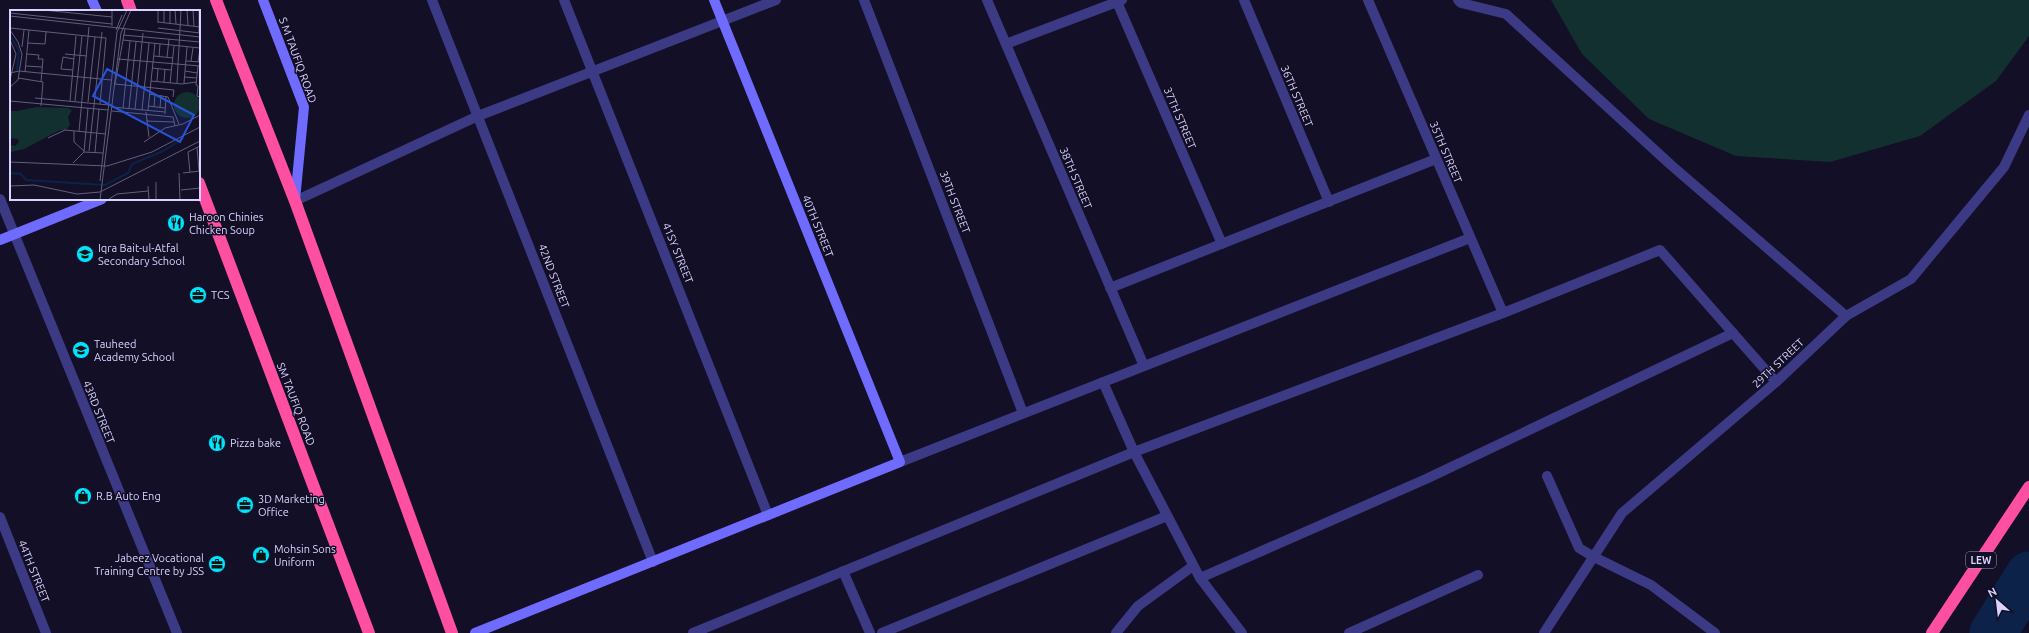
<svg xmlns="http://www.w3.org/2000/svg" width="2029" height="633" viewBox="0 0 2029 633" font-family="Ubuntu,sans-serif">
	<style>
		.grass { fill: #12302f }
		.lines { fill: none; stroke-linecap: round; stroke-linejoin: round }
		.river { stroke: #0c2248; stroke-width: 47 }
		.lane { stroke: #3d3a85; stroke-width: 10 }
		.street { stroke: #3d3a85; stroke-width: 10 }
		.secondary { stroke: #6f6bff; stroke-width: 10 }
		.highway { stroke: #ff4fa3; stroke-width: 12 }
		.labels { text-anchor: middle; stroke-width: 3; stroke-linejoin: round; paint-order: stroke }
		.shield { fill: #130f26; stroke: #9e99be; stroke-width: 1 }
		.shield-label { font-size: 10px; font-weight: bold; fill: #d9d4ff }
		.street-label { font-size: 11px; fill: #d9d4ff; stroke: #130f26 }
		.poi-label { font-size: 11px; fill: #d9d4ff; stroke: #130f26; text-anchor: start }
		.inset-river { fill: none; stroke: #0c2248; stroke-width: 2 }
		.inset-road { fill: none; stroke: #625e7d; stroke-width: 1 }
		.view { fill: #2655da; fill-opacity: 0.15; stroke: #2655da; stroke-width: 2 }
		.inset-edge { fill: none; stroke: #d9d4ff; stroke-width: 2 }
	</style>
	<rect width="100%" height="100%" fill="#130f26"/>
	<!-- grass -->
	<polygon class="grass" points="1551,0 2029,0 2029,36 1996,81 1920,136 1830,162 1736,156 1649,119 1582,54"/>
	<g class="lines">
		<!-- river -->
		<polyline class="river" points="1993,633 2029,575"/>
		<!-- lane -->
		<g class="lane">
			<polyline points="1547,476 1579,548 1594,557 1651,585 1715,633"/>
			<polyline points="843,571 870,633"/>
			<polyline points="882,633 1167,516"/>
			<polyline points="1116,633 1138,606 1193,566"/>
			<polyline points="1349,633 1478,575"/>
		</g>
		<!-- street -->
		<g class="street">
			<polyline points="432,0 653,562"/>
			<polyline points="564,0 768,515"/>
			<polyline points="864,0 1023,413"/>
			<polyline points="987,0 1144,366"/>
			<polyline points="1244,0 1329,202"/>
			<polyline points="1368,0 1503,313"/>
			<polyline points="1458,0 1461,3 1506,14 1671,165 1846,316"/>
			<polyline points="1117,2 1222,244"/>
			<polyline points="1006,44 1122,0"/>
			<polyline points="0,199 177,633"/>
			<polyline points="295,201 478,116 776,0"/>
			<polyline points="1110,288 1436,159"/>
			<polyline points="1103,382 1134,452 1200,578 1242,633"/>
			<polyline points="900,462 1470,238"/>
			<polyline points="0,517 46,633"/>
			<polyline points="1200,578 1426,479 1733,333"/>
			<polyline points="693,633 1134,452 1503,313 1660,250 1776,382"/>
			<polyline points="1544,633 1622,513 1776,382 1846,316 1911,279 2004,167 2029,115"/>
		</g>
		<!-- secondary -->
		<g class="secondary">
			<polyline points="92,0 97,11"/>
			<polyline points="263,0 304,107 295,200"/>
			<polyline points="0,240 102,199"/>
			<polyline points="475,633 900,462 714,0"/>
		</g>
		<!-- highway -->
		<g class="highway">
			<polyline points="127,0 131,11"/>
			<polyline points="216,0 295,201 452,633"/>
			<polyline points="199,183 369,633"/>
			<polyline points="1932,633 2029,487"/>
		</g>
	</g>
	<!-- icons -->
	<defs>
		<g id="restaurant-disc" transform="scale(0.9)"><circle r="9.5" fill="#00e5ff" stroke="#130f26"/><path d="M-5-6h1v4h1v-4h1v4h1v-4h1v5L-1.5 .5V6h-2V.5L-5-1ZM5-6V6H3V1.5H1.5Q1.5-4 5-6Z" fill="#111"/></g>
		<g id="school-disc" transform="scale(0.9)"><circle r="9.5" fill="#00e5ff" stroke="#130f26"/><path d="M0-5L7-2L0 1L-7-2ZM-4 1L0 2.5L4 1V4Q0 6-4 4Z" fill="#111"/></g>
		<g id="office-disc" transform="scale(0.9)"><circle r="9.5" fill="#00e5ff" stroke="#130f26"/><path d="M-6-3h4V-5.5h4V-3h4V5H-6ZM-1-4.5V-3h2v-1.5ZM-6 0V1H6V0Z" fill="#111"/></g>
		<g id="shop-disc" transform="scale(0.9)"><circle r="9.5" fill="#00e5ff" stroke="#130f26"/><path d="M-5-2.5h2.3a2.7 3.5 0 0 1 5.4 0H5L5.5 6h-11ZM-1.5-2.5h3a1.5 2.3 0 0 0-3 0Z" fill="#111"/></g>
	</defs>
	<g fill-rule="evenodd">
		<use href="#restaurant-disc" x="176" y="223"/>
		<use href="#school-disc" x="85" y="254"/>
		<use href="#office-disc" x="198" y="295"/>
		<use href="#school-disc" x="81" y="350"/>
		<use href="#restaurant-disc" x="217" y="443"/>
		<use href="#shop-disc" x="83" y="496"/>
		<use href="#office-disc" x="245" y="505"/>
		<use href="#shop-disc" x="261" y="555"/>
		<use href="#office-disc" x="217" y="564"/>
	</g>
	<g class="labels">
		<!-- shield labels -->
		<rect class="shield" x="1966" y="552" width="30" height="16" rx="3"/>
		<g class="shield-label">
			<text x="1981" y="564">LEW</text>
		</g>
		<!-- street labels -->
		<g class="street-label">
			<text transform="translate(298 60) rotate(70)" y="4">S M TAUFIQ ROAD</text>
			<text transform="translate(1297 96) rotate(67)" y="4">36TH STREET</text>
			<text transform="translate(1180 118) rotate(67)" y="4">37TH STREET</text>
			<text transform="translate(1446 152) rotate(67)" y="4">35TH STREET</text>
			<text transform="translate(1076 178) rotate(67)" y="4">38TH STREET</text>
			<text transform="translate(955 202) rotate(69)" y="4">39TH STREET</text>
			<text transform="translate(818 226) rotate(68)" y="4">40TH STREET</text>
			<text transform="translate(678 253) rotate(68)" y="4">41SY STREET</text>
			<text transform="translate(554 276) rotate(69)" y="4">42ND STREET</text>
			<text transform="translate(1778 363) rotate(-43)" y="4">29TH STREET</text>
			<text transform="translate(296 404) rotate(69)" y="4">SM TAUFIQ ROAD</text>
			<text transform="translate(99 412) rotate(68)" y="4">43RD STREET</text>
			<text transform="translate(34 571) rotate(68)" y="4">44TH STREET</text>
		</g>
		<!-- poi labels -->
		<g class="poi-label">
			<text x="189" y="221">Haroon Chinies<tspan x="189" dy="13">Chicken Soup</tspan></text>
			<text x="98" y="252">Iqra Bait-ul-Atfal<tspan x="98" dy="13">Secondary School</tspan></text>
			<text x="211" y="299">TCS</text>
			<text x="94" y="348">Tauheed<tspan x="94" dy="13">Academy School</tspan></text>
			<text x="230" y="447">Pizza bake</text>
			<text x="96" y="500">R.B Auto Eng</text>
			<text x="258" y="503">3D Marketing<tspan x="258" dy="13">Office</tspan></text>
			<text x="274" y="553">Mohsin Sons<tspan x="274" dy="13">Uniform</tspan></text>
			<text x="204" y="562" text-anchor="end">Jabeez Vocational<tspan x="204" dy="13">Training Centre by JSS</tspan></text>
		</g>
	</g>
	<!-- overview -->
	<g transform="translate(10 10)">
		<rect width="190" height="190" fill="#130f26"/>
		<path d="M164 95a13 13 0 1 1 26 0a13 13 0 1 1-26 0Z" fill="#12302f"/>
		<path d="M0,97l1,4h6l19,-4 31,1 5,2 -4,7 2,8 -4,5h-6l-36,19 -13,3 -1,-7 5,1 4,-4 -1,-3 -8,-1z" fill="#12302f"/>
		<path class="inset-river" d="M0,26l9,14 -2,20M0,163l11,1 5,6 79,5 23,-12 4,-9 31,-13 21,-13"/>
		<path class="inset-road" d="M33,0l69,7M148,0v13M154,0v13M160,0v14M165,0l1,14M177,0l1,15M183,0l1,16M0,3l102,11M0,6l190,21M148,12l42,5M102,16v-16M0,18l96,10 -6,66M148,18l42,5M0,20l8,12 4,12 -4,26 -8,7M106,20l6,-15M189,23v-23M113,25l77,7M0,30l6,14 -6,26M113,30l77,8M18,33l17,1 1,-12M12,37l2,-17M17,44l12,1 -1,4h5l-2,23M55,44l22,2M144,46l19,2M149,47l1,-13M157,47l2,-18M108,49l82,7M176,51l14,1M181,51l2,-13M188,52l2,-14M16,56l16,1M188,56l-2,19 2,1 -1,10 3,1M142,58l19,2M63,60l-12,-1 2,-12 11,2M175,61l12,2M15,62l4,-42M0,63l9,-2 92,9M174,67l13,1M8,68l25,4 -2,24M141,71l31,3 14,-2M147,71l1,-12M154,72l1,-13M160,73l4,-37M167,73l4,-73M174,73l3,-36M105,74l59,6 -1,7M105,74l10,-55M139,84l19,3 11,27M25,88l74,7M0,91l98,9M60,91l6,-65M65,91l7,-65M78,92l7,-65M138,96l17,2M102,97l53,5M144,97l1,-13M113,98l7,-67M119,98l7,-66M150,98l1,-13M125,99l8,-76M132,100l7,-67M138,100l7,-67M102,101l61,6 2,9M136,102l3,25M155,104l1,-18M136,111l28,1M64,121v11l10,9M69,121l10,-104M38,128l17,-8 41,4M134,132l21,-14 18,-4 17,-9M187,137l2,24M79,141l13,-119M74,142l4,-44M85,142l4,-43M0,152l97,4 45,-14 48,-25M63,153l11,-11 19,1M180,162l-2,-20 12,-6M169,163l1,27M173,163l17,-2M90,171l17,-149 10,-22M146,172v18M0,176l24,-1 43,9 23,-2 100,-51M138,176l1,14M171,180l19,-2M99,189l8,-5 31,-3M90,190l21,-167 10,-23"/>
		<path class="view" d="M97,59l87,46 -14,27 -87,-46z"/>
		<rect width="190" height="190" class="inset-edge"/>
	</g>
	<!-- north arrow -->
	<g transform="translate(1997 601) rotate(332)" stroke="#130f26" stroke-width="3" paint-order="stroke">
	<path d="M0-3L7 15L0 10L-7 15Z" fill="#d9d4ff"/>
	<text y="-6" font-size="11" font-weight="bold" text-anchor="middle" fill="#d9d4ff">N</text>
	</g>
</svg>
